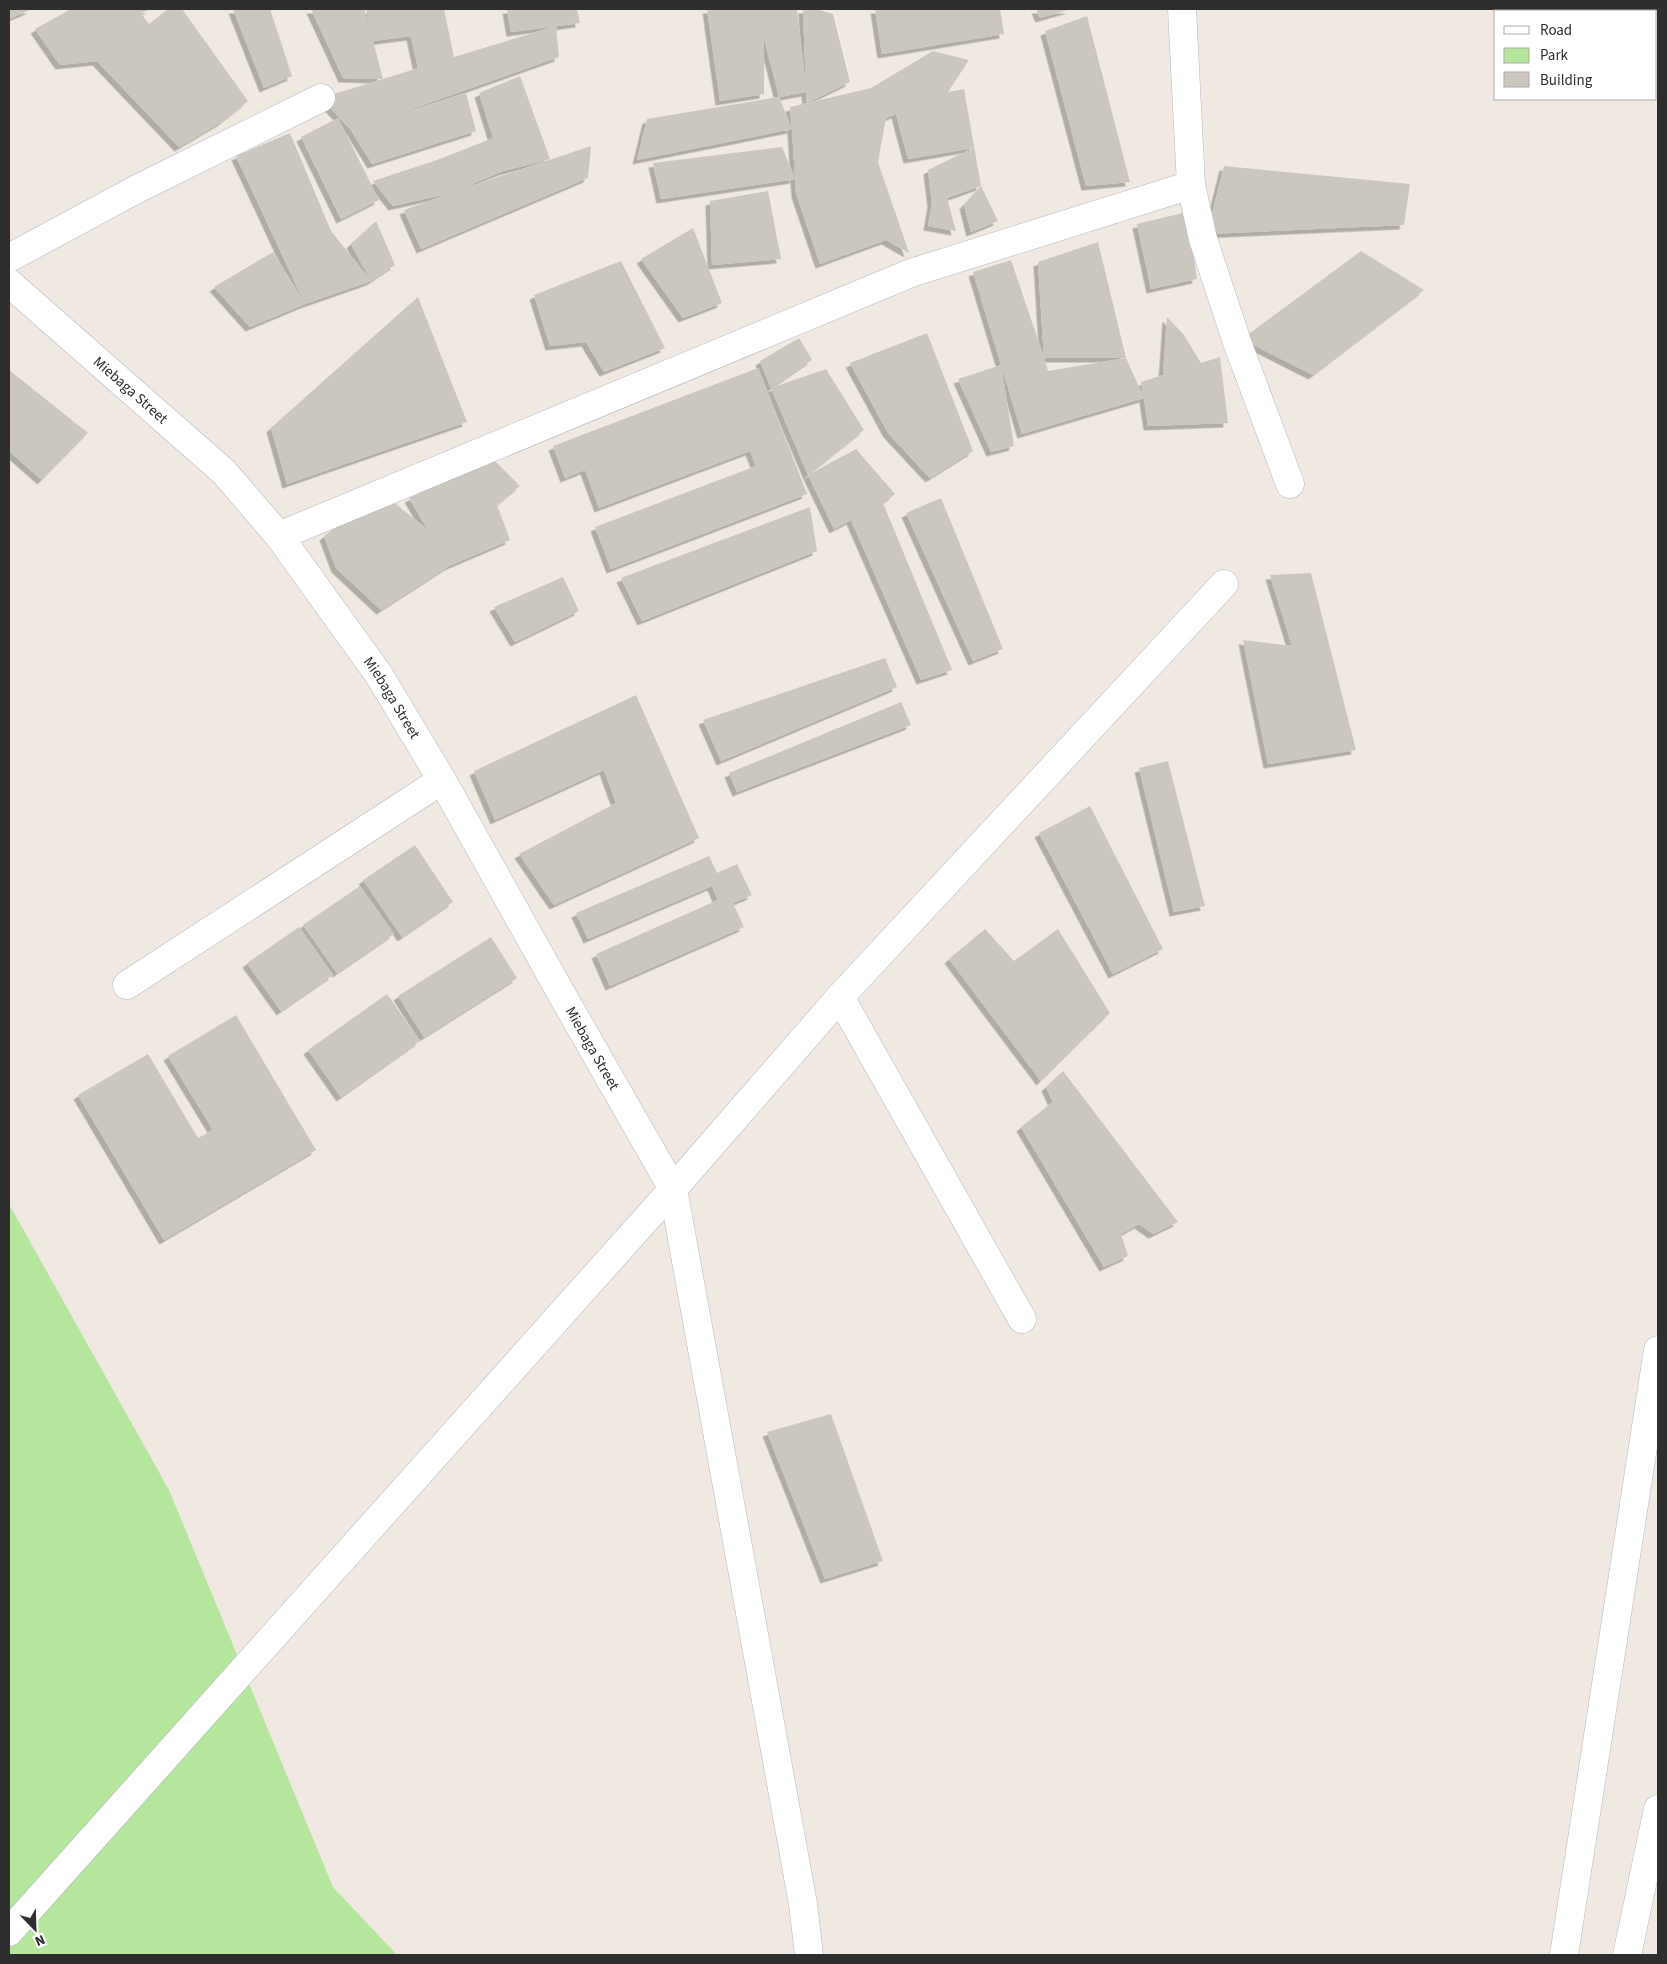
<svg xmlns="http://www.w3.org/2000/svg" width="1667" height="1964" viewBox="0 0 1667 1964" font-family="'Source Sans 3',sans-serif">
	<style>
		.green { fill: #b6e59e }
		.building { fill: #cbc7bf; fill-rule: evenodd; filter: url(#shadow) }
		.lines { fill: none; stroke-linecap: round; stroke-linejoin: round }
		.street-casing { stroke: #b4b7c1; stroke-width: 29 }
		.street { stroke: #fff; stroke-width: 28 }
		.labels { text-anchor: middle; stroke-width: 4.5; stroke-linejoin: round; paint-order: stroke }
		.street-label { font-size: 15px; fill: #2e2e2e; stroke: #fff }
	</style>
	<defs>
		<filter id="shadow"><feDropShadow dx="-4.5" dy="4.5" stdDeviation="0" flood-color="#0004"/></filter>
	</defs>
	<rect width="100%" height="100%" fill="#efe9e1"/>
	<!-- green -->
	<polygon class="green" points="9,1204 169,1490 333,1887 397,1955 9,1955"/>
	<!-- building -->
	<g class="building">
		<polygon points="9,9 32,9 9,19"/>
		<polygon points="71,9 151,9 141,13 149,24 168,9 182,9 248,101 223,121 179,147 97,61 60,65 35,29"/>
		<polygon points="233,9 270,9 292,76 264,88"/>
		<path d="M311,9h53l7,27 -5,-27h78l10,48 102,-31 3,31 -184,65 91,-29 10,38 -104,33 -21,-34 -30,-32 62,-19 -40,-1zM411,36l7,32 -35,11 -10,-38z"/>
		<polygon points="507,9 577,9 580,23 511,32"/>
		<polygon points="707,9 797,9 806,88 803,9 816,9 833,14 850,82 807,103 806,92 779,97 764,38 764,94 720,101"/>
		<polygon points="875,9 1000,9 1004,34 882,54"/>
		<polygon points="1036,9 1071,9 1040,18"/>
		<polygon points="1087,16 1130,182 1086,186 1045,31"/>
		<polygon points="933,51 969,60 948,92 964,89 981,186 947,198 956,231 928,226 932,203 928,170 973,148 908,159 896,114 886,118 878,162 909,253 886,240 820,264 796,193 792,129 637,160 647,119 779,97 792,129 790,107 871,88"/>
		<polygon points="520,76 550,159 503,171 456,191 591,146 588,178 421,249 404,210 451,193 393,206 373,181 437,160 493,138 479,93"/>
		<polygon points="338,118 379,200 341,219 301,137"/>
		<polygon points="290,133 331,231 371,281 305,304 250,327 214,287 273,252 305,304 236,156"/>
		<polygon points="782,147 795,179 661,199 653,163"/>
		<polygon points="1224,166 1410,184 1404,225 1207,234"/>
		<polygon points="981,186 998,221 971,232 964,205"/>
		<polygon points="768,191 781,259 712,265 710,201"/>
		<polygon points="1187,212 1197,279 1151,289 1137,224"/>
		<polygon points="376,221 395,265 371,281 351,244"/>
		<polygon points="693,228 722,303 683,318 641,259"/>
		<polygon points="1098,242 1126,358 1044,358 1048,371 1126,358 1144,398 1141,382 1163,375 1167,317 1184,335 1201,363 1220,357 1228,423 1148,426 1144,398 1022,434 973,272 1011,260 1044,358 1038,262"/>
		<polygon points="1361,251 1424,290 1313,375 1242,339"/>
		<polygon points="621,261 665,348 604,372 586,342 550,346 534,295"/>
		<polygon points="418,297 467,422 287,484 271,428"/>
		<polygon points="927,333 973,451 930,478 888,433 850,363"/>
		<polygon points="799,338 812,360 771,388 760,361"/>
		<polygon points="1001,365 1014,446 991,452 958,379"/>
		<polygon points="758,368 807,494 611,569 595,527 756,466 750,451 599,508 585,470 565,478 553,446"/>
		<polygon points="826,369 864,430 808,475 771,388"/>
		<polygon points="9,370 88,433 42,480 9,451"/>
		<polygon points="856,449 895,494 883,503 952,670 921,680 851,520 834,529 808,475"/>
		<polygon points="494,460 520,486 497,505 510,540 449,566 381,610 336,568 324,536 382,493 428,530 409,498"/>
		<polygon points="941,498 1003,649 973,661 906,513"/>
		<polygon points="810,507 817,551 642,621 621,578"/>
		<polygon points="1311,573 1356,750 1268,764 1243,640 1292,646 1270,575"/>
		<polygon points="563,577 579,611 515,642 494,607"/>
		<polygon points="885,658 897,687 721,761 703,720"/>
		<polygon points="636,695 699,838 554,905 519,854 616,803 604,770 495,820 474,771"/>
		<polygon points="901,702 911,725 737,792 729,773"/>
		<polygon points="1168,761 1205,906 1174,912 1139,768"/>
		<polygon points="1090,806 1163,949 1113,974 1039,833"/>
		<polygon points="415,845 453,902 402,937 363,880"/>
		<polygon points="709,856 717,873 737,864 752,895 733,903 744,927 610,986 596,954 718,900 712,886 588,939 576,913"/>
		<polygon points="360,886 394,934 337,973 303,925"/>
		<polygon points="299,927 333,975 281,1011 247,963"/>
		<polygon points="985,929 1014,961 1058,929 1110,1013 1041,1081 949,959"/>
		<polygon points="491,937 517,978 424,1037 398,996"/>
		<polygon points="387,994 420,1041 341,1097 308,1050"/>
		<polygon points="236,1015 316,1150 164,1240 78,1095 148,1054 198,1138 213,1130 168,1056"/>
		<polygon points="1063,1071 1178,1222 1153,1234 1139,1224 1121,1234 1128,1256 1104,1267 1021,1127 1053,1102 1046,1087"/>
		<polygon points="831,1414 883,1561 825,1579 767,1432"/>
	</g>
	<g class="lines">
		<!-- street casing -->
		<g class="street-casing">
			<g id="street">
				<polyline points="1182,9 1191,185 1203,239 1237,342 1290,484"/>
				<polyline points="9,258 137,189 321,98"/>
				<path id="s1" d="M9,283l215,189 55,64 100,139 63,105 119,213 112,196 130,715 6,51"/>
				<polyline points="279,536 911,273 1191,185"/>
				<polyline points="127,985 442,780"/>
				<polyline points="840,997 1022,1319"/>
				<polyline points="9,1932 673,1189 840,997 1224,584"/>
				<polyline points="1564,1955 1658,1350"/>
				<polyline points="1627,1955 1658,1809"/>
			</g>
		</g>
		<!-- street -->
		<use href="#street" class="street"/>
	</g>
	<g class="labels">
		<!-- street labels -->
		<g class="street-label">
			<text dy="5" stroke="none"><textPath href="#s1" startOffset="162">Miebaga Street</textPath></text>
			<text dy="5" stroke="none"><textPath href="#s1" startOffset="568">Miebaga Street</textPath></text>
			<text dy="5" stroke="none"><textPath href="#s1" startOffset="972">Miebaga Street</textPath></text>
		</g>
	</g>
	<!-- border -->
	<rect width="1667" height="1964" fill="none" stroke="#2e2e2e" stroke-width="20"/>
	<!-- legend -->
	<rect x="1494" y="10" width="162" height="90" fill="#ffffff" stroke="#ababab"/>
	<rect x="1504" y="26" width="25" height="8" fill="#ffffff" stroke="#ababab"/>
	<text x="1540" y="35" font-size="15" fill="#2e2e2e">Road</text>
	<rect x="1504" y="48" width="25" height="15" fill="#b6e59e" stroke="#ababab"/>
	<text x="1540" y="60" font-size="15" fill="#2e2e2e">Park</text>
	<rect x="1504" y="72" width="25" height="15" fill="#cbc7bf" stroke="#ababab"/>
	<text x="1540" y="85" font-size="15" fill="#2e2e2e">Building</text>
	<!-- north arrow -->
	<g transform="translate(35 1929) rotate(157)" stroke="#ffffff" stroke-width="4" paint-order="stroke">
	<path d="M0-4L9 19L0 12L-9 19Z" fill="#2e2e2e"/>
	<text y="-8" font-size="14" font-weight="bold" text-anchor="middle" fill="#2e2e2e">N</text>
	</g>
</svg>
